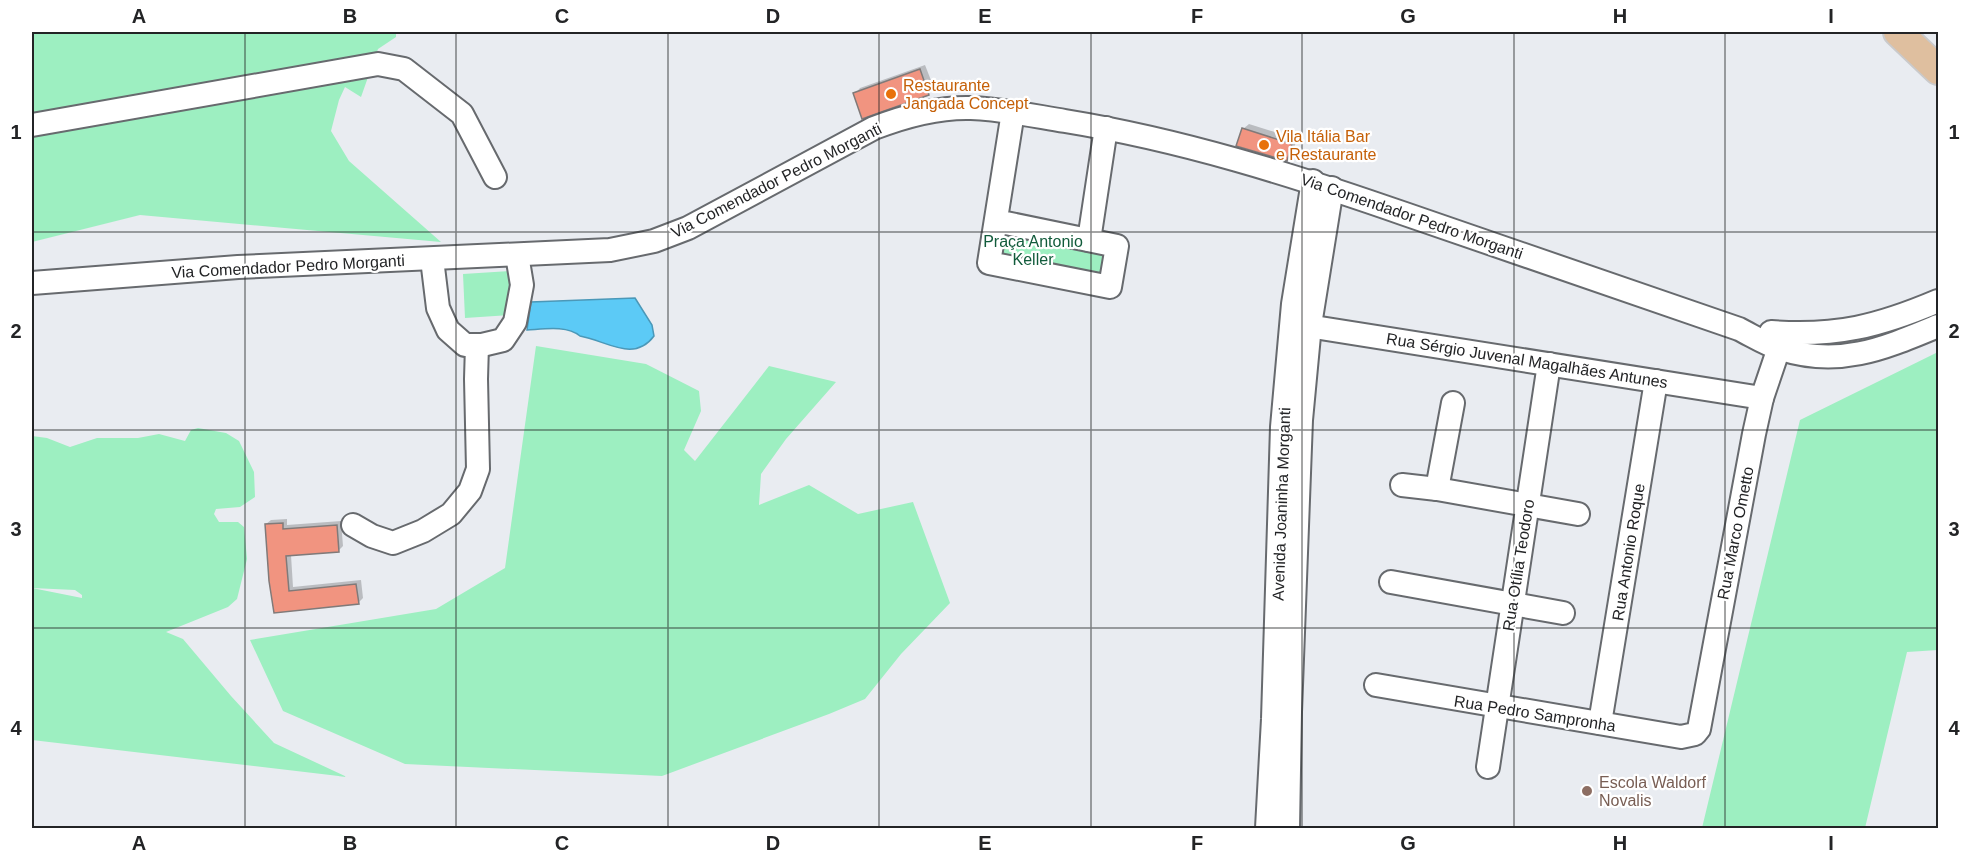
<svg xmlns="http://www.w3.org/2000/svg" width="1970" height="860" viewBox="0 0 1970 860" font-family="Arial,sans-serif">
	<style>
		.green { fill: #9defc1 }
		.water { fill: #5ccaf6; stroke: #4b98b8; stroke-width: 1.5 }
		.shadow { fill: #0003 }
		.building { fill: #f19480; stroke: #807a79; stroke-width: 1.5 }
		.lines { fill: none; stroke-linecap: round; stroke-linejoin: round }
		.minor-casing { stroke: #676a6e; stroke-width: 26 }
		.major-casing { stroke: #cacacb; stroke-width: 32 }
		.minor { stroke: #fff; stroke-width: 22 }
		.major { stroke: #dfbf9f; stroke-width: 28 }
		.grid { fill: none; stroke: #232426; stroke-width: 1.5; stroke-opacity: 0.55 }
		.food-dot { fill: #e8710a; stroke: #fff; stroke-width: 2 }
		.education-dot { fill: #8d6e63; stroke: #fff; stroke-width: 2 }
		.labels { text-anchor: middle; stroke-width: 4.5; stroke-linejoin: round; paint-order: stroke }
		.food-label { font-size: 16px; fill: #c56008; stroke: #fff; text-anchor: start }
		.street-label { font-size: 16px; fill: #232426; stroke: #fff }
		.park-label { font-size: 16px; fill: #115b3b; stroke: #fff }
		.education-label { font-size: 16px; fill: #785e54; stroke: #fff; text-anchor: start }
		.neatline { fill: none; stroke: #232426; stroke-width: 2 }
		.grid-label { font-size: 20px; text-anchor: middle; font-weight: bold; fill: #232426 }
	</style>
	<rect width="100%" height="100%" fill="#e9ecf1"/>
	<!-- green -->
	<g class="green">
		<polygon points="32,32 396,32 396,37 378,49 361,97 345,87 339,100 331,131 349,161 441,242 140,215 32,242"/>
		<polygon points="1000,227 1106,249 1101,281 994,259"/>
		<polygon points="510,271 511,315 465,318 463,274"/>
		<polygon points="536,346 646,364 699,391 701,411 684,450 695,461 769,366 836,382 786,439 761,474 759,505 809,485 858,514 913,502 950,603 901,654 865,699 829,714 662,776 405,764 283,711 250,640 436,609 505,568"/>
		<polygon points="1938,352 1938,650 1907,652 1865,828 1702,828 1800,420"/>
		<polygon points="198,428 226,433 239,441 254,472 255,497 240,507 216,509 214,514 219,522 238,522 244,527 247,559 237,599 228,607 166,632 183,639 231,696 274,743 347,777 32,740 32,588 82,598 82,595 75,590 32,588 32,436 47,438 70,447 97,438 138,438 159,434 185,441 191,430"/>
	</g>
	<!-- water -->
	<path class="water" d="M635,298l17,27 2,11c-20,27 -47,5 -74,0 -13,-11 -36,-7 -53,-6l4,-28z"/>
	<!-- shadow -->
	<g class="shadow">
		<polygon points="925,65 934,88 929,94 863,117 855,94 860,88"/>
		<polygon points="1249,124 1297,139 1292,154 1287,159 1243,129"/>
		<polygon points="287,519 287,525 341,521 343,546 338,551 291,555 293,587 361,580 363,598 358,603 275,612 266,524 271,520"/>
	</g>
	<!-- building -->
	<g class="building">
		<polygon points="920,69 929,95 862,119 853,93"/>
		<polygon points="1242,128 1292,144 1287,161 1236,146"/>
		<polygon points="283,523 283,529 337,525 339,552 286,556 289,591 356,584 359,604 274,613 269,581 265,524"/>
	</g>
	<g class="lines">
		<!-- minor casing -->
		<g class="minor-casing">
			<g id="minor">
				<polyline points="32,125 378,64 404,69 462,114 495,177"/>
				<polyline points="996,221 1117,246 1110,287 989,263 1013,112"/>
				<polyline points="1089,240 1106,128"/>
				<polyline points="432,259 438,308 448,330 465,345 482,345 503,340 515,322 522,285 517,255"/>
				<path d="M32,283l206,-16 372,-17 44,-9 34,-13 186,-100c31,-12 63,-21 97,-20 31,1 63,8 94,13 117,19 228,54 340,93 112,38 223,77 334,115 14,7 28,16 42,20 59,19 104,-1 157,-23"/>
				<polyline points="1295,324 1762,398"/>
				<path d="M1771,332c65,5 108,-6 167,-31"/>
				<polyline points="1402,485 1437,489 1578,514"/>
				<polyline points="1437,489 1453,403"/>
				<polyline points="353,525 372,536 393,543 423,531 451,514 470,491 478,469 476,379 477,345"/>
				<polyline points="1391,582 1563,613"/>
				<polyline points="1376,685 1681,737 1695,734 1699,729 1754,434 1762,398 1784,333"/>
				<polyline points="1600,723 1656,381"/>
				<polyline points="1488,767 1549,364"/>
				<polyline points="1267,828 1273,719 1282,427 1293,304 1313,181"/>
				<polyline points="1288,828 1290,712 1301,420 1310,325 1332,188"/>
			</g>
		</g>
		<!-- major casing -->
		<g class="major-casing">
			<polyline id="major" points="1898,32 1938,70"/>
		</g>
		<!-- minor -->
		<use href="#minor" class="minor"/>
		<!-- major -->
		<use href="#major" class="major"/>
	</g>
	<!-- grid -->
	<path class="grid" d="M245,32v796M456,32v796M668,32v796M879,32v796M1091,32v796M1302,32v796M1514,32v796M1725,32v796M32,232h1906M32,430h1906M32,628h1906"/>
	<!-- markers -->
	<g class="food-dot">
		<circle cx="891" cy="94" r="6"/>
		<circle cx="1264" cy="145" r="6"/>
	</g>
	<circle class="education-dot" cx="1587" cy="791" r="6"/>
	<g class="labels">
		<!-- food labels -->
		<g class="food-label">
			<text x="903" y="91">Restaurante<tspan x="903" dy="18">Jangada Concept</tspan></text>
			<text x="1276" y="142">Vila Itália Bar<tspan x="1276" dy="18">e Restaurante</tspan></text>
		</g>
		<!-- street labels -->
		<g class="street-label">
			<text transform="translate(776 180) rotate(-27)" y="6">Via Comendador Pedro Morganti</text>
			<text transform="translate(1412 216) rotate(19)" y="6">Via Comendador Pedro Morganti</text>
			<text transform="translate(288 266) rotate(-3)" y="6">Via Comendador Pedro Morganti</text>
			<text transform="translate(1527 360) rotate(9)" y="6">Rua Sérgio Juvenal Magalhães Antunes</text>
			<text transform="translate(1281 504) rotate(-88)" y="6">Avenida Joaninha Morganti</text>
			<text transform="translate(1735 533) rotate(-79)" y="6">Rua Marco Ometto</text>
			<text transform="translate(1628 552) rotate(-81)" y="6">Rua Antonio Roque</text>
			<text transform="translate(1518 565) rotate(-81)" y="6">Rua Otília Teodoro</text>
			<text transform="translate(1535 713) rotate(9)" y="6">Rua Pedro Sampronha</text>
		</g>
		<!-- park labels -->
		<g class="park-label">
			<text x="1033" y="247">Praça Antonio<tspan x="1033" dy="18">Keller</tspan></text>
		</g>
		<!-- education labels -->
		<g class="education-label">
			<text x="1599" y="788">Escola Waldorf<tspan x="1599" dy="18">Novalis</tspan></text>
		</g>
	</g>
	<!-- border -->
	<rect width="1970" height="860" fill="none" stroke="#ffffff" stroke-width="66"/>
	<rect x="33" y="33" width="1904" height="794" class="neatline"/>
	<g class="grid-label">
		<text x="139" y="23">A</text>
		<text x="350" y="23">B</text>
		<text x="562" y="23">C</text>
		<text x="773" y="23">D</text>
		<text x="985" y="23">E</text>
		<text x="1197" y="23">F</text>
		<text x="1408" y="23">G</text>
		<text x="1620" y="23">H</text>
		<text x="1831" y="23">I</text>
		<text x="16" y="139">1</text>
		<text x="1954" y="139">1</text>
		<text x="16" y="338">2</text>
		<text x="1954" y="338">2</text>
		<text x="16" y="536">3</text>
		<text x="1954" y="536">3</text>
		<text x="16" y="735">4</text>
		<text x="1954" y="735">4</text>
		<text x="139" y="850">A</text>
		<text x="350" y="850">B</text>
		<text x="562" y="850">C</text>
		<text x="773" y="850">D</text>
		<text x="985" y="850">E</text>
		<text x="1197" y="850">F</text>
		<text x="1408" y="850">G</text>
		<text x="1620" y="850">H</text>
		<text x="1831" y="850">I</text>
	</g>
</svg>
